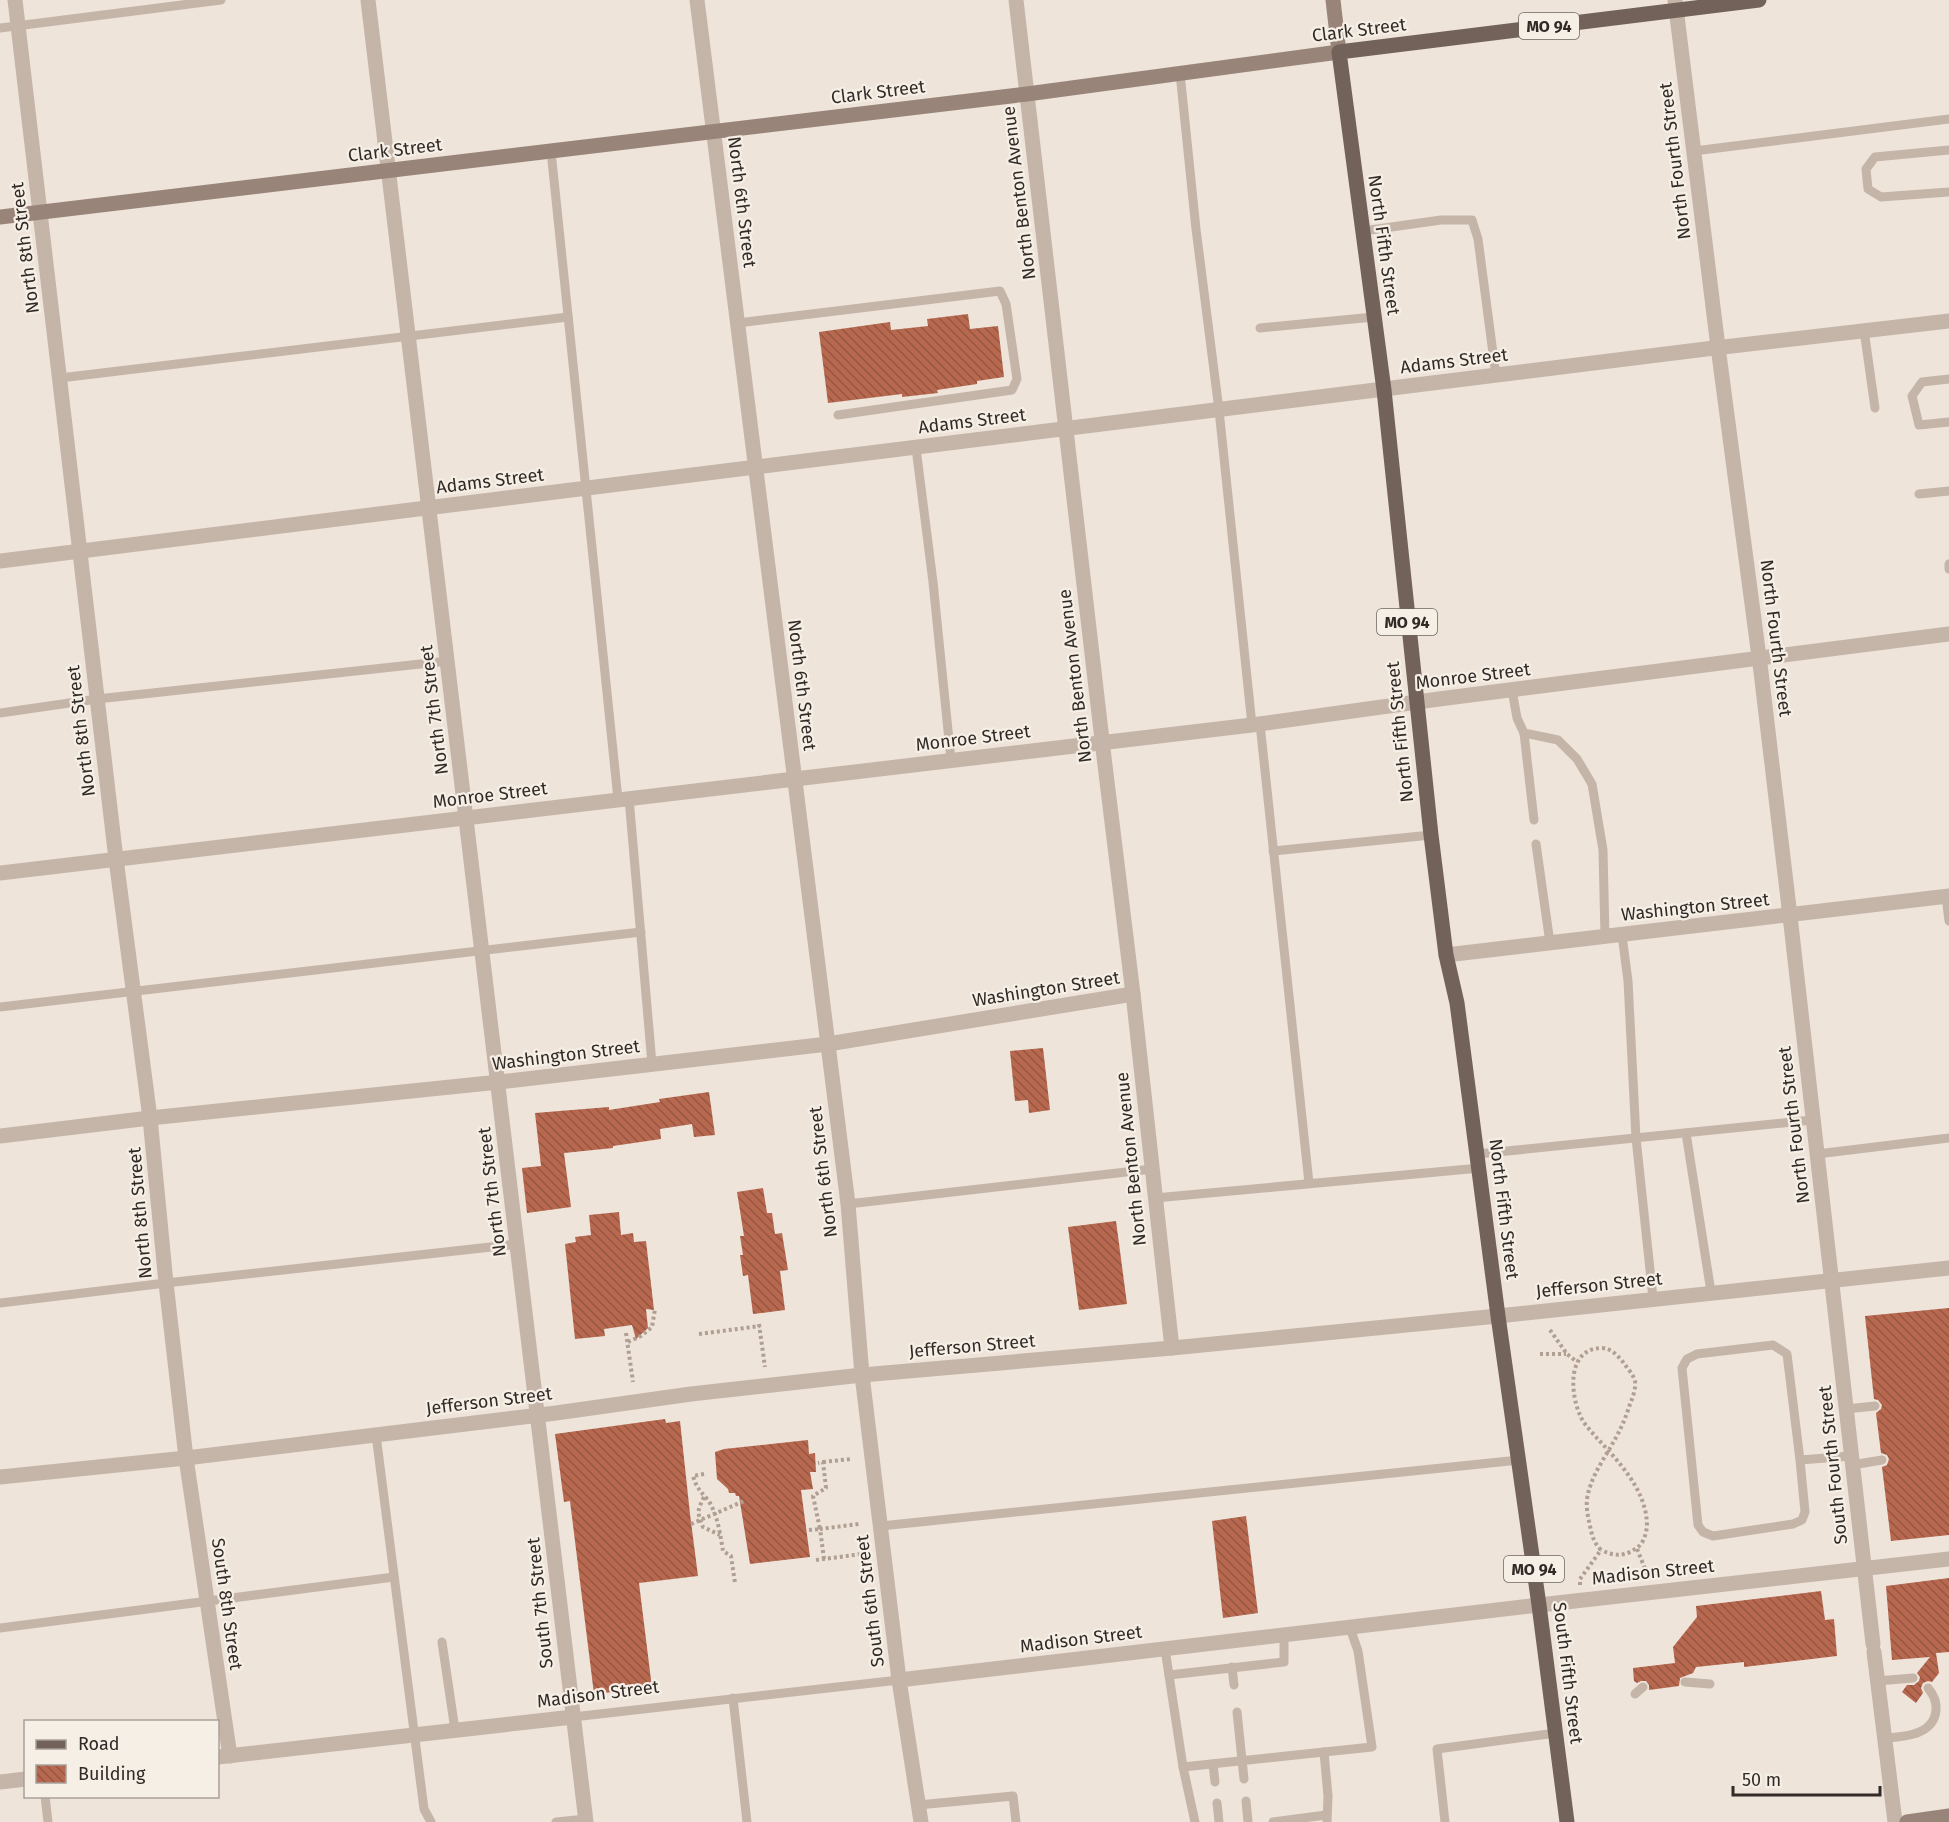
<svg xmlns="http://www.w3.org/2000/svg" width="1949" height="1822" viewBox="0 0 1949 1822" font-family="'Fira Sans',sans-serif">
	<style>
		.building { fill: url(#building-back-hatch) }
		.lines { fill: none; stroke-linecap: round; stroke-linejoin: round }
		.path { stroke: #b09f92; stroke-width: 4; stroke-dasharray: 3 3; stroke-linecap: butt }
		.service { stroke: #c4b5a8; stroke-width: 9 }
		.minor { stroke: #c4b5a8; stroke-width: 15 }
		.tertiary { stroke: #c4b5a8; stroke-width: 15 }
		.secondary { stroke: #988479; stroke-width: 15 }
		.primary { stroke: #72625a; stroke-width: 15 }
		.labels { text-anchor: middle; stroke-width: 4.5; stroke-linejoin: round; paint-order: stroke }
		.shield { fill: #f6efe6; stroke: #6d6560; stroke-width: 1.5 }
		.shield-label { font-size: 16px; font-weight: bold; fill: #322a27 }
		.street-label { font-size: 18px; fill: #322a27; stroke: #f6efe6 }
	</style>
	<defs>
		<pattern id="building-back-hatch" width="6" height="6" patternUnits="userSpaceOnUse" patternTransform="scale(1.5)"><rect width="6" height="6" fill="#b7684f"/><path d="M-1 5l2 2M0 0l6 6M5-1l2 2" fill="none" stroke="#955642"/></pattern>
	</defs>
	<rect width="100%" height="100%" fill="#eee4da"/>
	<!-- building -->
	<g class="building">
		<polygon points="968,314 970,329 998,326 1004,377 977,381 977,384 937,390 938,393 902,397 902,394 828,403 819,332 890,322 891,330 928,326 927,319"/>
		<polygon points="1043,1048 1050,1110 1029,1113 1028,1100 1015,1101 1010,1051"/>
		<polygon points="709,1092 715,1135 694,1137 692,1124 660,1129 661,1139 613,1146 613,1148 564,1153 571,1207 527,1213 522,1168 541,1166 535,1113 609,1107 609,1110 660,1102 659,1099"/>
		<polygon points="763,1188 767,1213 772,1213 775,1234 782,1233 788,1270 780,1271 785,1310 753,1314 748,1275 743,1276 740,1255 743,1255 740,1236 744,1236 737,1192"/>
		<polygon points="619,1212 621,1235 633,1233 634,1242 646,1241 654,1310 646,1309 648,1328 636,1339 632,1325 604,1329 605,1336 575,1339 565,1244 576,1242 575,1237 591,1235 589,1215"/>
		<polygon points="1116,1221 1127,1304 1079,1310 1068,1227"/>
		<polygon points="1949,1308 1949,1535 1891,1541 1882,1467 1887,1465 1889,1459 1887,1455 1881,1453 1876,1413 1881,1409 1882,1405 1878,1400 1874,1399 1865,1316"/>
		<polygon points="665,1419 666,1423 680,1421 690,1514 698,1576 639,1583 652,1688 594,1694 570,1501 564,1502 555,1434"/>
		<polygon points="808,1440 809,1454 815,1453 816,1472 810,1472 813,1489 801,1490 810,1557 750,1564 739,1496 736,1496 735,1493 729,1493 728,1489 717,1479 715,1452 724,1449"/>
		<polygon points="1246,1516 1258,1613 1223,1618 1212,1521"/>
		<polygon points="1949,1578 1949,1652 1936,1653 1939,1673 1932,1682 1928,1681 1923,1683 1921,1688 1923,1693 1916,1703 1902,1692 1907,1685 1914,1685 1919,1681 1920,1677 1917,1673 1930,1657 1892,1660 1886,1586"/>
		<polygon points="1821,1591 1825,1620 1834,1619 1837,1656 1744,1667 1744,1662 1696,1667 1693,1673 1680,1678 1679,1686 1649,1690 1649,1685 1646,1681 1641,1681 1637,1683 1634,1681 1633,1668 1675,1663 1673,1647 1697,1617 1696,1606"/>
	</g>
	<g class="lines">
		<!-- path -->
		<g class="path">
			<polyline points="759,1324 765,1367"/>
			<polyline points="1550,1330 1567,1354 1577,1362"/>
			<polyline points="626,1333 633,1382"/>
			<polyline points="699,1334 760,1326"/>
			<polyline points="628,1342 641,1336 652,1327 655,1309"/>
			<polyline points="1540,1354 1566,1354"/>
			<polyline points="823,1462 851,1459"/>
			<path d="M704,1474l-11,2c3,11 8,16 15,24 10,15 12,34 15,51l8,5 4,27"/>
			<path d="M704,1497c-7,14 -7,15 -1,30l17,8"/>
			<polyline points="691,1524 744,1501"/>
			<polyline points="809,1530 820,1529 813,1496 826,1488 823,1462 818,1463"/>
			<polyline points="1637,1549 1648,1576"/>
			<polyline points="824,1559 820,1529 859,1524"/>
			<polyline points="816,1560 862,1554"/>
			<path d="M1580,1585v-6l21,-29c-7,-7 -9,-14 -11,-24 -2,-9 -4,-18 -3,-27 3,-21 17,-40 27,-58 7,-12 12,-24 16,-37 3,-7 6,-16 5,-23 -2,-7 -8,-13 -12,-19 -6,-7 -12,-14 -22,-14 -34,1 -31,45 -21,67 3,8 10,15 16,22 22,24 51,53 51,89 -1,9 -4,19 -12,23 -11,8 -22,7 -34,1"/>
		</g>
		<!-- service -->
		<g class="service">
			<polyline points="0,28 221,0"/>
			<polyline points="1180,73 1196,229 1219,410 1252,725"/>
			<polyline points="1949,150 1875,157 1866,169 1868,189 1881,197 1949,192"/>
			<polyline points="551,151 618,799"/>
			<polyline points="1694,151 1949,119"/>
			<polyline points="1363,231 1441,220 1472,220 1478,239 1496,376"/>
			<polyline points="738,323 1000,291 1006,304 1017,379 1012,390 838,415"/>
			<polyline points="1260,328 1374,317"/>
			<polyline points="1864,330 1875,408"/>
			<polyline points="60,378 568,317"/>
			<polyline points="1949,379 1922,382 1912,396 1919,425 1949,422"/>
			<polyline points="916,448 933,582 951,760"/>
			<polyline points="1919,494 1949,491"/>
			<polyline points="1949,564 1949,569"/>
			<polyline points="1512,690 1517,718 1524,733 1558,740 1577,759 1592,784 1603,850 1605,937"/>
			<polyline points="0,713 97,699 448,661"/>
			<polyline points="1260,724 1309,1183"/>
			<polyline points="1524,733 1534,820"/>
			<polyline points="629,798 652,1064"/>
			<polyline points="1536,844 1550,943"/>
			<polyline points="1273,851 1431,835"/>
			<polyline points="1946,897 1949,921"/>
			<polyline points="1622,935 1628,981 1636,1138 1653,1298"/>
			<polyline points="0,1007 641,932"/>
			<polyline points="1686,1133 1711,1292"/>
			<polyline points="1478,1154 1813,1120"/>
			<polyline points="1817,1154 1949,1138"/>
			<polyline points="1155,1198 1480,1168"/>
			<polyline points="848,1204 1152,1169"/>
			<polyline points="0,1303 166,1283 518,1244"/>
			<polyline points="1846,1409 1875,1406"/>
			<polyline points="376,1435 424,1809 431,1822"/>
			<polyline points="1800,1460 1787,1354 1773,1345 1697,1354 1687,1359 1682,1368 1698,1525 1703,1532 1713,1536 1793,1524 1802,1520 1805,1512 1800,1460 1851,1456"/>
			<polyline points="1852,1465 1882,1460"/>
			<polyline points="881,1526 1519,1460"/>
			<polyline points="0,1628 394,1577"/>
			<polyline points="442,1642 455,1730"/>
			<polyline points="1165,1649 1183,1767 1195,1822"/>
			<polyline points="1232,1667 1234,1685"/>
			<polyline points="1169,1675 1284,1662 1284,1636"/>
			<polyline points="1877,1681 1913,1678"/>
			<polyline points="1685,1682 1710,1684"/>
			<polyline points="1635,1694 1643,1687"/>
			<polyline points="733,1698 747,1822"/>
			<polyline points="1237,1712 1244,1779"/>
			<polyline points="573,1717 899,1680"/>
			<path d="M1885,1738c19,-1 49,-3 51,-28 1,-9 -3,-16 -8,-22"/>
			<polyline points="1324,1752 1372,1747 1358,1651 1350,1628"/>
			<polyline points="1213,1764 1215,1782"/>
			<polyline points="1183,1767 1324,1752 1328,1796 1327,1822"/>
			<polyline points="45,1796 48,1822"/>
			<polyline points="1246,1801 1248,1822"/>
			<polyline points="1217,1803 1219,1822"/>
			<polyline points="918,1805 1013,1796 1016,1822"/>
			<polyline points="556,1822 586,1819"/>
			<polyline points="1273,1822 1326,1815"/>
			<polyline points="1445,1822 1437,1749 1556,1733"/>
		</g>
		<!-- minor -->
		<g class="minor">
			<polyline points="15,0 116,859 150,1118 166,1283 186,1458 230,1756"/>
			<polyline points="368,0 586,1822"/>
			<polyline points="697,0 848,1204 862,1375 899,1680 921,1822"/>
			<polyline points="1016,0 1104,757 1133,994 1172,1348"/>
			<polyline points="1675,0 1718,347 1761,672 1790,916 1873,1644"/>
			<polyline points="0,561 1706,349 1949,321"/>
			<polyline points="0,873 1252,725 1439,699 1949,634"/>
			<polyline points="1446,955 1949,896"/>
			<polyline points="0,1136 150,1118 499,1082 828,1044 1133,994"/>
			<polyline points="0,1477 186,1458 556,1413 691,1394 862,1375 1172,1348 1498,1316"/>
			<polyline points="1874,1652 1895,1822"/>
			<polyline points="899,1680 1539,1605 1949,1559"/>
			<polyline points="218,1757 573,1717"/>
			<polyline points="0,1782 26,1779"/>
		</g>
		<!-- tertiary -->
		<polyline class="tertiary" points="1498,1316 1949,1268"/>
		<!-- secondary -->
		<g class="secondary">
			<polyline points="0,217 1027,94 1339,52 1333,0"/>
			<polyline points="1907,1822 1949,1816"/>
		</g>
		<!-- primary -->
		<polyline class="primary" points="1567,1822 1539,1605 1498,1316 1457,1003 1446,955 1431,835 1384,390 1339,52 1759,0"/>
	</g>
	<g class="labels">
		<!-- shield labels -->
		<g class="shield">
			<rect x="1519" y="13" width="60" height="26" rx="4.5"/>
			<rect x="1377" y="609" width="60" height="26" rx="4.5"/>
			<rect x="1504" y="1556" width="60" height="26" rx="4.5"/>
		</g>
		<g class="shield-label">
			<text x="1549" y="32">MO 94</text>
			<text x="1407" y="628">MO 94</text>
			<text x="1534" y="1575">MO 94</text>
		</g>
		<!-- street labels -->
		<g class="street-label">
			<text transform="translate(1359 30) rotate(-7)" y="6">Clark Street</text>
			<text transform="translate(878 92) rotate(-7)" y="6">Clark Street</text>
			<text transform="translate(395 150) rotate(-7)" y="6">Clark Street</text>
			<text transform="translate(1675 161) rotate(-97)" y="6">North Fourth Street</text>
			<text transform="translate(1019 193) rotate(-97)" y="6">North Benton Avenue</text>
			<text transform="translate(742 202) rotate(83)" y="6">North 6th Street</text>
			<text transform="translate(1384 245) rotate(82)" y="6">North Fifth Street</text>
			<text transform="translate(25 248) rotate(-97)" y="6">North 8th Street</text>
			<text transform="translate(1454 361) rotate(-7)" y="6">Adams Street</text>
			<text transform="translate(972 421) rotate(-7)" y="6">Adams Street</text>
			<text transform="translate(490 481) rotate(-7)" y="6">Adams Street</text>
			<text transform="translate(1776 638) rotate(83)" y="6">North Fourth Street</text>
			<text transform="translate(1075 676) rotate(-97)" y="6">North Benton Avenue</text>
			<text transform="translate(1473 676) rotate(-7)" y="6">Monroe Street</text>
			<text transform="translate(802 685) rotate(83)" y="6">North 6th Street</text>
			<text transform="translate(434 710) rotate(-97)" y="6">North 7th Street</text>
			<text transform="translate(81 731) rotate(-97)" y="6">North 8th Street</text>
			<text transform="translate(1400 732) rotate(-96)" y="6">North Fifth Street</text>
			<text transform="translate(973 738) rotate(-7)" y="6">Monroe Street</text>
			<text transform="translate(490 795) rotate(-7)" y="6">Monroe Street</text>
			<text transform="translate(1695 907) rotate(-6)" y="6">Washington Street</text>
			<text transform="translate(1046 989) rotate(-9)" y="6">Washington Street</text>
			<text transform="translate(566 1055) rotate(-7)" y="6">Washington Street</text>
			<text transform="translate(1794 1125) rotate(-97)" y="6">North Fourth Street</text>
			<text transform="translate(1131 1159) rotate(-96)" y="6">North Benton Avenue</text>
			<text transform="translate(823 1172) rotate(-97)" y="6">North 6th Street</text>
			<text transform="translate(492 1192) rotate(-97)" y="6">North 7th Street</text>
			<text transform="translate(1504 1209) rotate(83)" y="6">North Fifth Street</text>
			<text transform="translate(140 1213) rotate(-95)" y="6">North 8th Street</text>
			<text transform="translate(1599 1285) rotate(-6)" y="6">Jefferson Street</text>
			<text transform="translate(972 1346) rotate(-5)" y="6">Jefferson Street</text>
			<text transform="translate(489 1401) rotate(-7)" y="6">Jefferson Street</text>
			<text transform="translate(1833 1465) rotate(-96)" y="6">South Fourth Street</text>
			<text transform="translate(1653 1572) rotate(-6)" y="6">Madison Street</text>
			<text transform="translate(870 1601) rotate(-97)" y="6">South 6th Street</text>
			<text transform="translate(540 1603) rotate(-96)" y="6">South 7th Street</text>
			<text transform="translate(227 1604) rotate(82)" y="6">South 8th Street</text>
			<text transform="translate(1081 1639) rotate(-7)" y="6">Madison Street</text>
			<text transform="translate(1568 1673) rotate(83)" y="6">South Fifth Street</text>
			<text transform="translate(598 1694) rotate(-7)" y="6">Madison Street</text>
		</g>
	</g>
	<!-- legend -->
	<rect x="24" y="1720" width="195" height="78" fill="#f6efe6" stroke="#a8a09a" stroke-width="1.5"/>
	<rect x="36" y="1740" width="30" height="9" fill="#72625a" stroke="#a8a09a" stroke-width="1.5"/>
	<text x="78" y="1750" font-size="18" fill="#322a27">Road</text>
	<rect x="36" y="1765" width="30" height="18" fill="url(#building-back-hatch)" stroke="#a8a09a" stroke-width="1.5"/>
	<text x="78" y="1780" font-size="18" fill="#322a27">Building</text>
	<!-- scale -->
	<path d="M1733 1786v9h147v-9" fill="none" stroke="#322a27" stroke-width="3"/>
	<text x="1742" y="1786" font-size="18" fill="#322a27" stroke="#f6efe6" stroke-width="4.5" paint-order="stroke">50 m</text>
</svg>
